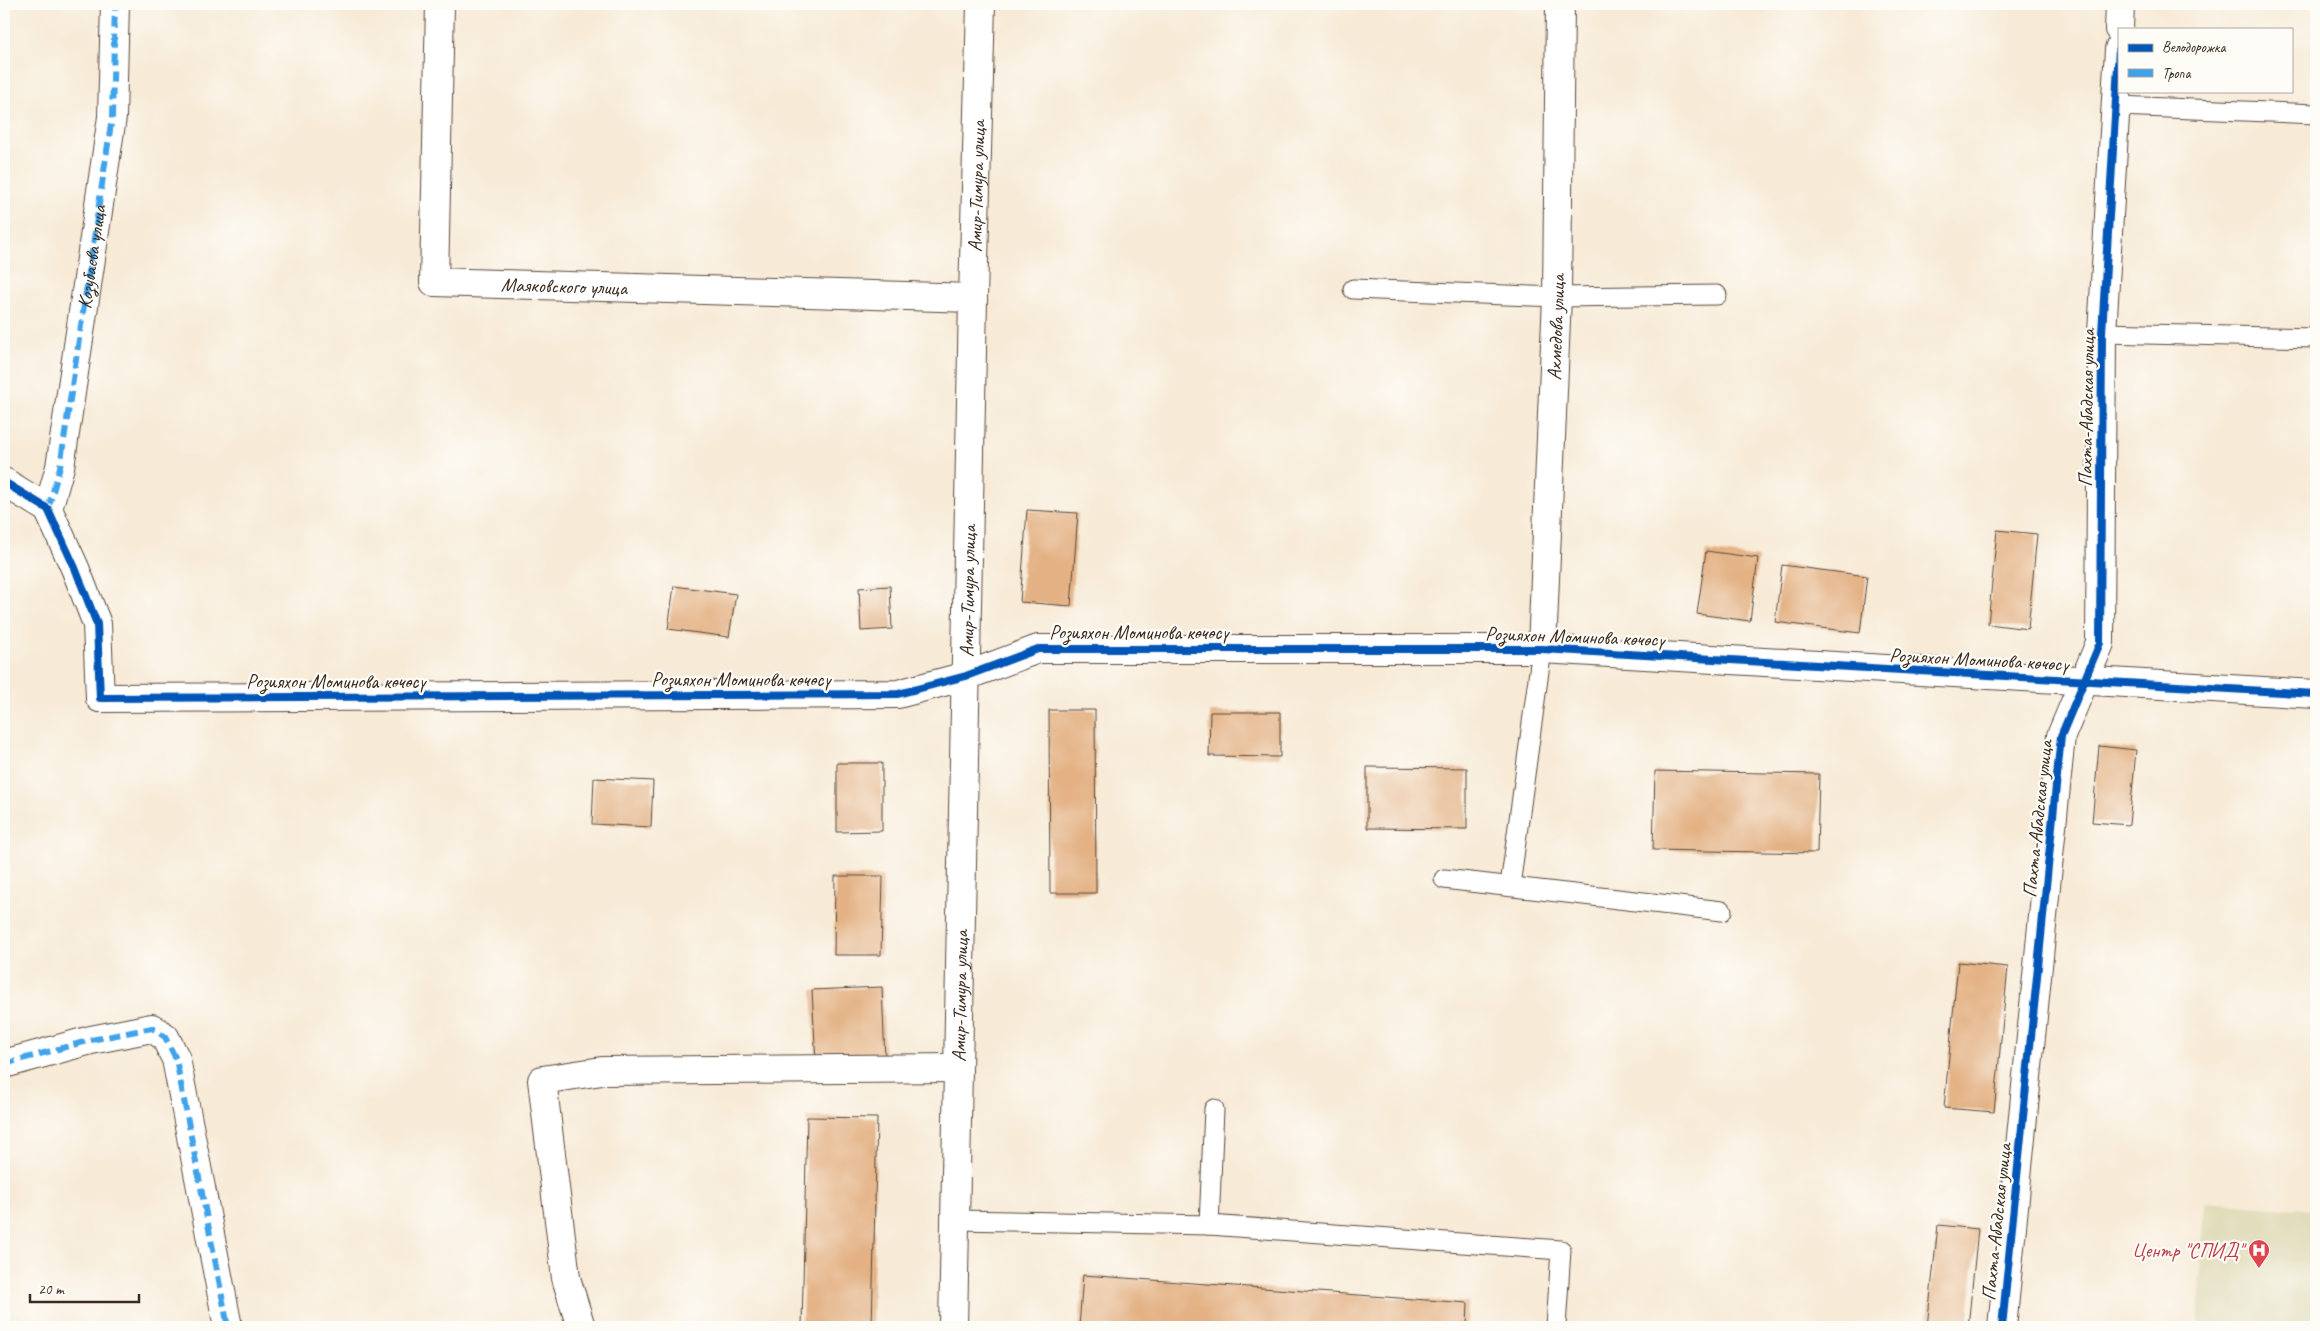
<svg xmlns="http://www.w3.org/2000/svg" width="2320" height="1331" viewBox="0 0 2320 1331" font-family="Caveat,sans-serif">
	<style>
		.built { fill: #e1dcba }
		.building { fill: #e3b183 }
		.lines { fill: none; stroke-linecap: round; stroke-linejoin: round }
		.service-casing { stroke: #57473a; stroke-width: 21 }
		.minor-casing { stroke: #57473a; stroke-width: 30 }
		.tertiary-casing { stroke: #57473a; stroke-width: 30 }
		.secondary-casing { stroke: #57473a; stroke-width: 30 }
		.service { stroke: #fff; stroke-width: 19 }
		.minor { stroke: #fff; stroke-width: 28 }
		.tertiary { stroke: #fff; stroke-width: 28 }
		.secondary { stroke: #fff; stroke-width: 28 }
		.quiet { stroke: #3fa3ea; stroke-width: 6; stroke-dasharray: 12 6; stroke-linecap: butt }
		.cycleway-casing { stroke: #fdfcf7; stroke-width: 11 }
		.cycleway { stroke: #0057b8; stroke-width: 8 }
		.labels { text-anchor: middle; stroke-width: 4.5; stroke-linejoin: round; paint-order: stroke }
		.street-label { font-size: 20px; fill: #3b2a1e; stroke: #fdfcf7 }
		.health-label { font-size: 20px; fill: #be3a42; stroke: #fdfcf7; text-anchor: end }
	</style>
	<rect width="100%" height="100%" fill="#fdfcf7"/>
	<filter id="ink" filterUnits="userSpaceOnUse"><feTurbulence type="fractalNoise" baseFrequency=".02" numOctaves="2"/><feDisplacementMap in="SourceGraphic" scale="10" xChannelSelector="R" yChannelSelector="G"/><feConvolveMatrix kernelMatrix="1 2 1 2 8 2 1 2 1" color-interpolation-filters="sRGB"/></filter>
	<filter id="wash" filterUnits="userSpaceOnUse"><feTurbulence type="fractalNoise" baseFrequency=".0096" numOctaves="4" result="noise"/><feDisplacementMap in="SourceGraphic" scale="20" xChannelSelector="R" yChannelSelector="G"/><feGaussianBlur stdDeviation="1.12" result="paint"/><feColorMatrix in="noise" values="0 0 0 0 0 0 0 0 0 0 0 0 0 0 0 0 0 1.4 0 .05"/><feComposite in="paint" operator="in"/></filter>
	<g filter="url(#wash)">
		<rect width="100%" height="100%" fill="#f7ead6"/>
		<!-- built -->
		<polygon class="built" points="2205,1202 2316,1210 2316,1327 2198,1327"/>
		<g id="blocks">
			<!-- building -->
			<g class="building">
				<polygon points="1027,510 1078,513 1071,606 1020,602"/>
				<polygon points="1997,530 2037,534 2028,629 1988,624"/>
				<polygon points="1706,551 1758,558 1750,621 1697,614"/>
				<polygon points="1782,565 1867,576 1860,633 1775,622"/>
				<polygon points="674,586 736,594 729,637 668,629"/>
				<polygon points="890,586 892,629 861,631 859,588"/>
				<polygon points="1049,710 1095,710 1096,893 1050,893"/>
				<polygon points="1210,712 1280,712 1280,757 1209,756"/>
				<polygon points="2099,746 2136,750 2129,825 2092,822"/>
				<polygon points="837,763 882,763 882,831 837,832"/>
				<polygon points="1367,767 1467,768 1467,829 1367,828"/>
				<polygon points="1655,771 1819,774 1817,853 1653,850"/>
				<polygon points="594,778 653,781 651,827 592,824"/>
				<polygon points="835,876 883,876 881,955 834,955"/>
				<polygon points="1958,962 2008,967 1994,1112 1944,1108"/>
				<polygon points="882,987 885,1061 816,1063 812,990"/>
				<polygon points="807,1117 877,1118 872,1327 802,1327"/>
				<polygon points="1938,1225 1978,1229 1968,1327 1927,1327"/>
				<polygon points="1083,1275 1468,1303 1467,1327 1079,1327"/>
			</g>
		</g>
	</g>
	<g filter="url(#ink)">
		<use href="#blocks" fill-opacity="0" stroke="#57473a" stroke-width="1"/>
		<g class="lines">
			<!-- service casing -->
			<g class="service-casing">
				<g id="service">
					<polyline points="2117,106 2316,114"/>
					<polyline points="1353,289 1557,297 1717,295"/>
					<polyline points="2102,333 2316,338"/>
					<polyline points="1444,879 1722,911"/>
					<polyline points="1510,886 1542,649"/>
					<polyline points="955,1220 1209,1225 1214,1109"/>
					<polyline points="1209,1225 1561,1250 1556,1327"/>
				</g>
			</g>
			<!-- minor casing -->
			<g class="minor-casing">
				<g id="minor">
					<path id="s1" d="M440,4l-6,278 539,16"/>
					<polyline points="2119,29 2120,4"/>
					<polyline points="4,482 48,509 75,568 97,624 100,698"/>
					<polyline points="48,509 60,467 112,117 115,4"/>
					<path id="s2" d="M1542,649l15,-352 3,-293"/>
					<polyline points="4,1064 91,1040 152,1028 165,1037 176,1059 228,1327"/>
					<polyline points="581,1327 566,1278 542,1080 602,1071 958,1068"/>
					<polyline points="2002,1327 2061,736 2100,643 2102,333 2119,49"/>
				</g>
			</g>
			<!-- tertiary casing -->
			<g class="tertiary-casing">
				<polyline id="tertiary" points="100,698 898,694 966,676 1038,649 1542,649 2316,694"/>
			</g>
			<!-- secondary casing -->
			<g class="secondary-casing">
				<g id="secondary">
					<path id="s3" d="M953,1327l20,-1029 8,-294"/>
				</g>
			</g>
			<!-- service -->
			<use href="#service" class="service"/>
			<!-- minor -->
			<use href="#minor" class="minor"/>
			<!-- tertiary -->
			<use href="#tertiary" class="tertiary"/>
			<!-- secondary -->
			<use href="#secondary" class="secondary"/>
			<!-- quiet -->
			<g class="quiet">
				<path id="s4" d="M48,509l12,-42 52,-350 3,-113"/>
				<polyline points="4,1064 91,1040 152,1028 165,1037 176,1059 228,1327"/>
			</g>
			<!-- cycleway casing -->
			<g class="cycleway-casing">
				<g id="cycleway">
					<polyline points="4,482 48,509 75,568 97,624 100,698 898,694 966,676 1038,649 1542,649 2316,694"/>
					<polyline points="2002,1327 2061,736 2100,643 2102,333 2119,49"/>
				</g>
			</g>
			<!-- cycleway -->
			<use href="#cycleway" class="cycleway"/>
		</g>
	</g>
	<!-- icons -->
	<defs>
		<g id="hospital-pin" transform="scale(1.125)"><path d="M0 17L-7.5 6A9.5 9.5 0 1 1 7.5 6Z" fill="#e0444e" stroke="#fdfcf7"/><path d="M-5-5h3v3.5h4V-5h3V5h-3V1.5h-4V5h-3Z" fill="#fff"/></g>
	</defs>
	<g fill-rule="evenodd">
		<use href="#hospital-pin" x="2259" y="1250"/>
	</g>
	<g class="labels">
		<!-- street labels -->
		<g class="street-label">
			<text dy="7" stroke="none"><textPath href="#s3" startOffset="1141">Амир-Тимура улица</textPath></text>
			<text dy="7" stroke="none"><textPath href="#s4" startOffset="256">Козубаева улица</textPath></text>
			<text dy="7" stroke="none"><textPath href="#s1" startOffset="408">Маяковского улица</textPath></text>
			<text dy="7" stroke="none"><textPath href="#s2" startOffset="322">Ахмедова улица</textPath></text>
			<text transform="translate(2086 408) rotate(-89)" y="7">Пахта-Абадская улица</text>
			<text dy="7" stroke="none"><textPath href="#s3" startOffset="736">Амир-Тимура улица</textPath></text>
			<text x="1139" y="639">Розияхон Моминова көчөсү</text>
			<text transform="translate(1575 636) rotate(2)" y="7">Розияхон Моминова көчөсү</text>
			<text transform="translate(1979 659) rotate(3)" y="7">Розияхон Моминова көчөсү</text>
			<text x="741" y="686">Розияхон Моминова көчөсү</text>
			<text x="336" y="688">Розияхон Моминова көчөсү</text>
			<text transform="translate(2037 819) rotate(-84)" y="7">Пахта-Абадская улица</text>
			<text dy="7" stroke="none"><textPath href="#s3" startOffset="331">Амир-Тимура улица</textPath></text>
			<text transform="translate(1996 1222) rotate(-84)" y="7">Пахта-Абадская улица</text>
		</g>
		<!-- health labels -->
		<g class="health-label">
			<text x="2243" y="1257">Центр "СПИД"</text>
		</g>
	</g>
	<!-- margin -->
	<rect width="2320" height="1331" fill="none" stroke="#fdfcf7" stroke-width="20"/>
	<!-- legend -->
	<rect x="2118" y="28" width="175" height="65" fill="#fdfcf7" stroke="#afa8a0"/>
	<rect x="2128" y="44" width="25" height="8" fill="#0057b8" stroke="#afa8a0"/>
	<text x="2162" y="52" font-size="15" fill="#3b2a1e">Велодорожка</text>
	<rect x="2128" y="69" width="25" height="8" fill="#3fa3ea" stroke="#afa8a0"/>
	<text x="2162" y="78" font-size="15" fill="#3b2a1e">Тропа</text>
	<!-- scale -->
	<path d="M30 1294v8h109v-8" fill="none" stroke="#3b2a1e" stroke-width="2.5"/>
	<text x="38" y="1294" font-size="15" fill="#3b2a1e" stroke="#fdfcf7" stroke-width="4" paint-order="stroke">20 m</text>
</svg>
